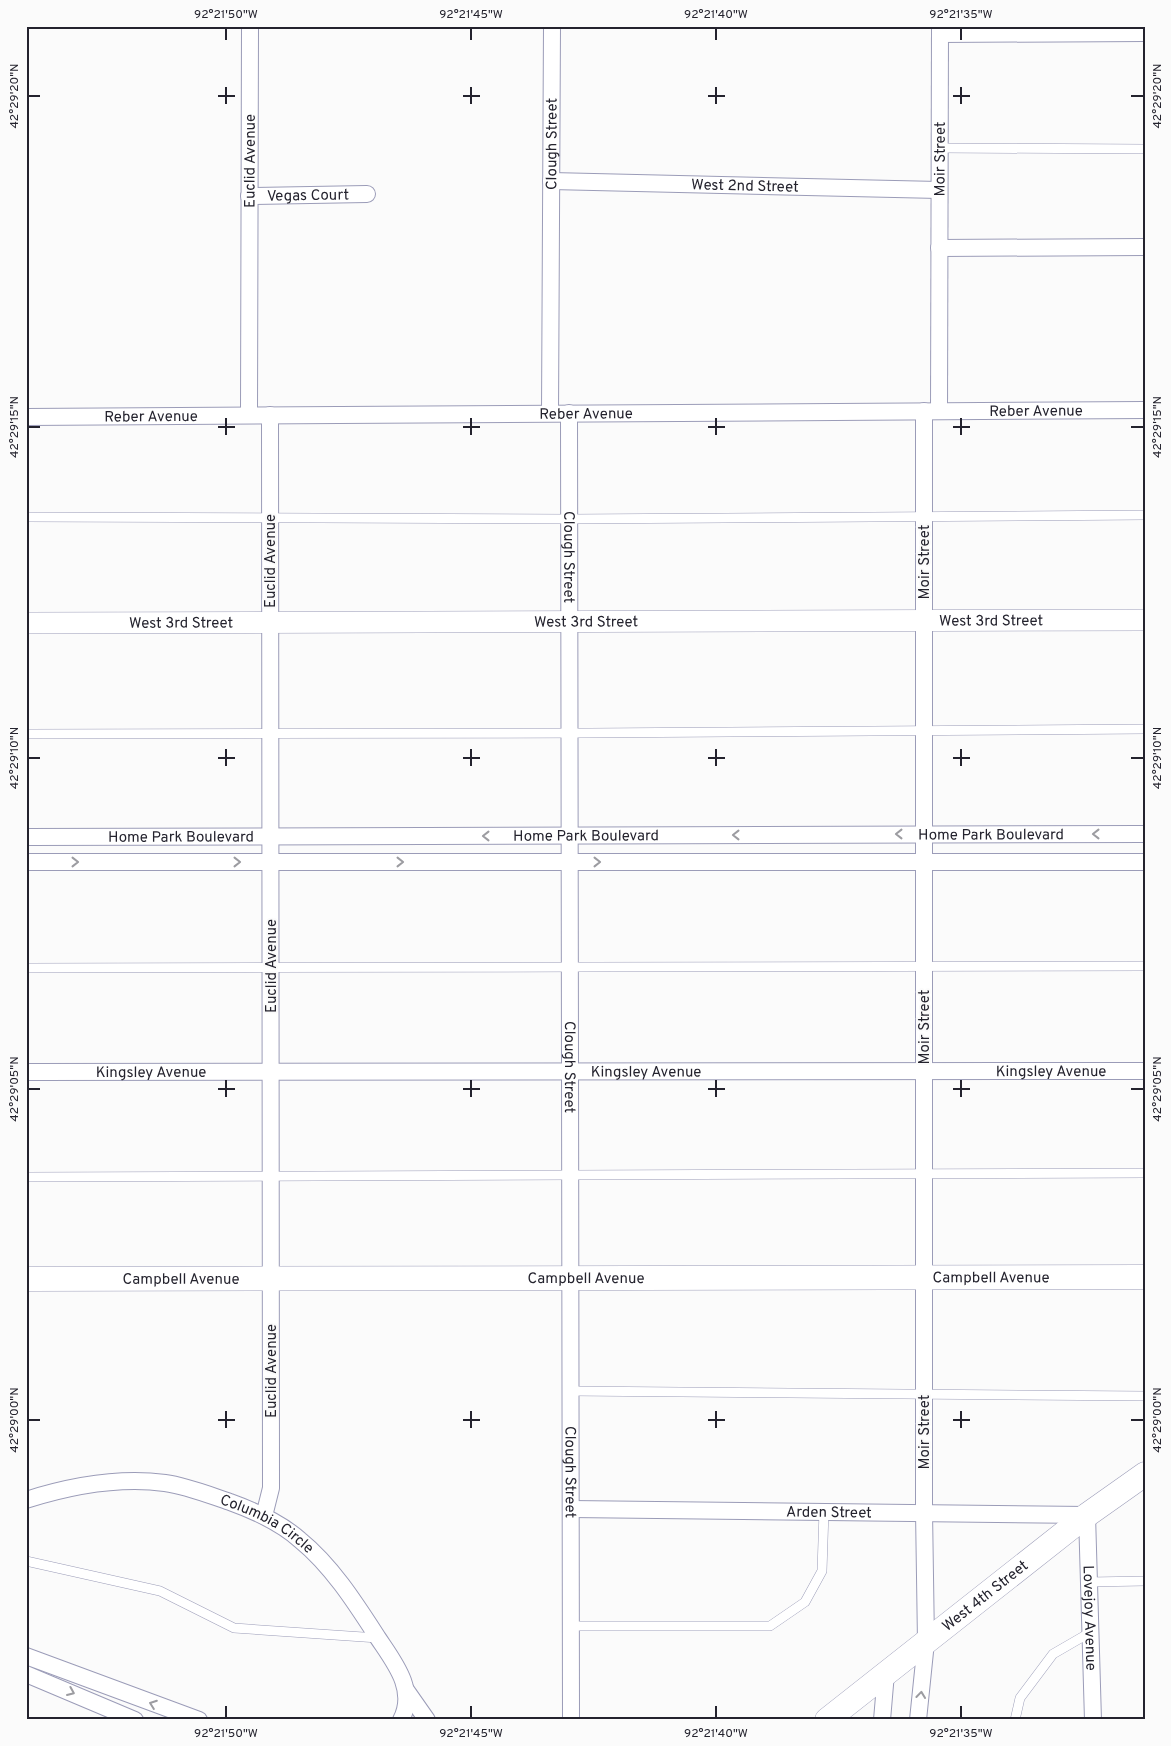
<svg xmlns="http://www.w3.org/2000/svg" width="1171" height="1746" viewBox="0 0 1171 1746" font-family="Overpass,sans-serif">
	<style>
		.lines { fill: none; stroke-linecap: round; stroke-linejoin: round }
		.service-casing { stroke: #9b9cb8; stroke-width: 10 }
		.minor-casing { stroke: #9b9cb8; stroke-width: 18 }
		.tertiary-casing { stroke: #9b9cb8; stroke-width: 22 }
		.secondary-casing { stroke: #9b9cb8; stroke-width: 25 }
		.service { stroke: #fff; stroke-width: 9 }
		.minor { stroke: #fff; stroke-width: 16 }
		.tertiary { stroke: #fff; stroke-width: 21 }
		.secondary { stroke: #fff; stroke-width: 24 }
		.oneway { stroke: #9c9ca1 }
		.ticks { fill: none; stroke: #24232e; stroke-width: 2 }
		.labels { text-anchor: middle; stroke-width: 4; stroke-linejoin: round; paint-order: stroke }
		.street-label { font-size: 15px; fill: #24232e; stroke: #fbfbfb }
		.neatline { fill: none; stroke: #24232e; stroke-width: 2 }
		.ticks-label { font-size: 12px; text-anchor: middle; fill: #24232e }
	</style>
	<rect width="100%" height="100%" fill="#fbfbfb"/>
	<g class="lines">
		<!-- service casing -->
		<g class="service-casing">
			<g id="service">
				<polyline points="939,148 1145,149"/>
				<polyline points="26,517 569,519 1145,515"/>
				<polyline points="26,734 589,733 1145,729"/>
				<path d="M26,968c373,-2 746,0 1119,-2"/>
				<polyline points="26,1177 1145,1173"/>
				<polyline points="571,1391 1145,1396"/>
				<polyline points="26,1561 160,1591 234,1628 378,1638"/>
				<polyline points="1089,1582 1145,1581"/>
				<polyline points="571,1626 770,1626 805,1602 822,1571 824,1511"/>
				<polyline points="1015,1720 1020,1698 1053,1654 1091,1632"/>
			</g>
		</g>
		<!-- minor casing -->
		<g class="minor-casing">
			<g id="minor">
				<polyline points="940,34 1145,33"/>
				<path id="s1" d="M551,181l388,9"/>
				<path id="s2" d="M249,196l118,-2"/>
				<polyline points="939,248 1145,247"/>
				<path id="s3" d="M939,411l1,-385"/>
				<path id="s4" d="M550,413l2,-387"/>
				<path id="s5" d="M569,413l2,1307"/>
				<path id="s6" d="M249,415l1,-389"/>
				<path id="s7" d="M26,417l1119,-7"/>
				<path id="s8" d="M26,837l1119,-3"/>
				<polyline points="26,862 1145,862"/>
				<path id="s9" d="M26,1072l1119,-1"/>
				<path id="s10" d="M26,1500c44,-14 93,-23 139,-17 22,3 44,12 65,19 25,9 50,20 70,38 32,26 56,64 78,98 16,24 39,52 23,82"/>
				<path id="s11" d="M571,1509l516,6 6,205"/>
				<polyline points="264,1516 271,1488 270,415"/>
				<polyline points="26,1656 199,1720"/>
				<polyline points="26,1674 135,1720"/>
				<polyline points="406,1690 427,1720"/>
				<polyline points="882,1720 886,1673"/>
				<polyline points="918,1720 926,1642 924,1511 924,411"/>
			</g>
		</g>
		<!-- tertiary casing -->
		<g class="tertiary-casing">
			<g id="tertiary">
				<path id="s12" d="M26,623l1119,-3"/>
			</g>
		</g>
		<!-- secondary casing -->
		<g class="secondary-casing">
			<g id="secondary">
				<path id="s13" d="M26,1279l1119,-2"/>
				<path id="s14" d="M827,1720l260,-205 58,-41"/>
			</g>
		</g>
		<!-- service -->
		<use href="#service" class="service"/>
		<!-- minor -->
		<use href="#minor" class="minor"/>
		<!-- tertiary -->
		<use href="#tertiary" class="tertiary"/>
		<!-- secondary -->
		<use href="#secondary" class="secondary"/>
	</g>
	<!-- one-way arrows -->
	<defs><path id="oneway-chevron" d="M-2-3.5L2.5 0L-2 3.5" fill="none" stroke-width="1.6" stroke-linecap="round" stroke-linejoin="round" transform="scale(1.25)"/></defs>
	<g class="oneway">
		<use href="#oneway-chevron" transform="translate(899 834) rotate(180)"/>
		<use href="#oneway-chevron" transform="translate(1096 834) rotate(180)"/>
		<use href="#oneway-chevron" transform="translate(736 835) rotate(180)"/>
		<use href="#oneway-chevron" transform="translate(486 836) rotate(180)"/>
		<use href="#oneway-chevron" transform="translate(75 862)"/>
		<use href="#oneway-chevron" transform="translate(237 862)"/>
		<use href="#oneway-chevron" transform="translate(400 862)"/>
		<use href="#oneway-chevron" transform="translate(597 862)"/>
		<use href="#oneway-chevron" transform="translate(71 1692) rotate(23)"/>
		<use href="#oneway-chevron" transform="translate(921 1695) rotate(-84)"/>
		<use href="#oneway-chevron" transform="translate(153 1704) rotate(-160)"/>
	</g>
	<!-- ticks -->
	<path class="ticks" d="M226,28v12M471,28v12M716,28v12M961,28v12M226,87v17M471,87v17M716,87v17M961,87v17M28,96h12M218,96h17M463,96h17M708,96h17M953,96h17M1131,96h13M226,418v17M471,418v17M716,418v17M961,418v17M28,427h12M218,427h17M463,427h17M708,427h17M953,427h17M1131,427h13M226,749v17M471,749v17M716,749v17M961,749v17M28,758h12M218,758h17M463,758h17M708,758h17M953,758h17M1131,758h13M226,1080v17M471,1080v17M716,1080v17M961,1080v17M28,1089h12M218,1089h17M463,1089h17M708,1089h17M953,1089h17M1131,1089h13M226,1411v17M471,1411v17M716,1411v17M961,1411v17M28,1420h12M218,1420h17M463,1420h17M708,1420h17M953,1420h17M1131,1420h13M226,1706v12M471,1706v12M716,1706v12M961,1706v12"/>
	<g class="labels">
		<!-- street labels -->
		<g class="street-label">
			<text dy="5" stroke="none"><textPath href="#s4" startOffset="269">Clough Street</textPath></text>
			<text dy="5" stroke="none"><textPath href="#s3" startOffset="252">Moir Street</textPath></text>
			<text dy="5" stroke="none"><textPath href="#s6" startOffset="254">Euclid Avenue</textPath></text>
			<text dy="5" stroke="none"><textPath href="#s1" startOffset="194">West 2nd Street</textPath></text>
			<text dy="5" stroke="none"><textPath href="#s2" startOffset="59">Vegas Court</textPath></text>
			<text dy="5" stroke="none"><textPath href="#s7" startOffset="1010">Reber Avenue</textPath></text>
			<text dy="5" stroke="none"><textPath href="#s7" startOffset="560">Reber Avenue</textPath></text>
			<text dy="5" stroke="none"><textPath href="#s7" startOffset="125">Reber Avenue</textPath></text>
			<text dy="5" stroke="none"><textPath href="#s5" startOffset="144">Clough Street</textPath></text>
			<text transform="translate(270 561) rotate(-90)" y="5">Euclid Avenue</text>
			<text transform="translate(924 562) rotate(-90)" y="5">Moir Street</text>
			<text dy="5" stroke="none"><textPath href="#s12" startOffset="965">West 3rd Street</textPath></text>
			<text dy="5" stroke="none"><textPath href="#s12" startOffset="560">West 3rd Street</textPath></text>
			<text dy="5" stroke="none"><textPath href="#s12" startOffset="155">West 3rd Street</textPath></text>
			<text dy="5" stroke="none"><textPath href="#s8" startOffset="965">Home Park Boulevard</textPath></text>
			<text dy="5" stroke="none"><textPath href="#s8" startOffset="560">Home Park Boulevard</textPath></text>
			<text dy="5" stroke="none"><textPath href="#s8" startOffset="155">Home Park Boulevard</textPath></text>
			<text transform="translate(271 966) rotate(-90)" y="5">Euclid Avenue</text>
			<text transform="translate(924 1027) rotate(-90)" y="5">Moir Street</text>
			<text dy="5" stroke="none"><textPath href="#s5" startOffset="654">Clough Street</textPath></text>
			<text dy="5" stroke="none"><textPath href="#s9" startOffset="620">Kingsley Avenue</textPath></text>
			<text dy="5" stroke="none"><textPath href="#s9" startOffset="1025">Kingsley Avenue</textPath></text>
			<text dy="5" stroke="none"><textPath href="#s9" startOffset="125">Kingsley Avenue</textPath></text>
			<text dy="5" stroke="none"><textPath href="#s13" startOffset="560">Campbell Avenue</textPath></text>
			<text dy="5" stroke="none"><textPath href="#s13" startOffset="965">Campbell Avenue</textPath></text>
			<text dy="5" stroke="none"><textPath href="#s13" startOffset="155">Campbell Avenue</textPath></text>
			<text transform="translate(271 1371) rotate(-90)" y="5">Euclid Avenue</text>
			<text transform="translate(924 1432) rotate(-90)" y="5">Moir Street</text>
			<text dy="5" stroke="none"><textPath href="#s5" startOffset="1059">Clough Street</textPath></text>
			<text dy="5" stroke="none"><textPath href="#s11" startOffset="258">Arden Street</textPath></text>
			<text dy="5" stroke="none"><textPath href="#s10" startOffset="252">Columbia Circle</textPath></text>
			<text dy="5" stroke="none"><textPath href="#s14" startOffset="201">West 4th Street</textPath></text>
			<text dy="5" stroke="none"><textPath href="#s11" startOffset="619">Lovejoy Avenue</textPath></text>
		</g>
	</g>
	<!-- border -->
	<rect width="1171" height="1746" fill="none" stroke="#fbfbfb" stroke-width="55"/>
	<rect x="28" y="28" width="1116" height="1690" class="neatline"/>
	<g class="ticks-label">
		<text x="226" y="18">92°21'50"W</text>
		<text x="471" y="18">92°21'45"W</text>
		<text x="716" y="18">92°21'40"W</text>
		<text x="961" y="18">92°21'35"W</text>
		<text transform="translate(14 96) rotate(-90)" y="4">42°29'20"N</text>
		<text transform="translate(1157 96) rotate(-90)" y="4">42°29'20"N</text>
		<text transform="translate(14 427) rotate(-90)" y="4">42°29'15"N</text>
		<text transform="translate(1157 427) rotate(-90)" y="4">42°29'15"N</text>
		<text transform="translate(14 758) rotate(-90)" y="4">42°29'10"N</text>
		<text transform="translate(1157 758) rotate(-90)" y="4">42°29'10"N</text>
		<text transform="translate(14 1089) rotate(-90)" y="4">42°29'05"N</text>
		<text transform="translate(1157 1089) rotate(-90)" y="4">42°29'05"N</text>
		<text transform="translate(14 1420) rotate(-90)" y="4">42°29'00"N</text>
		<text transform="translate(1157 1420) rotate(-90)" y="4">42°29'00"N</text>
		<text x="226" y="1737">92°21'50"W</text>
		<text x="471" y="1737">92°21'45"W</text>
		<text x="716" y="1737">92°21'40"W</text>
		<text x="961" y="1737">92°21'35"W</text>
	</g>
</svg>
